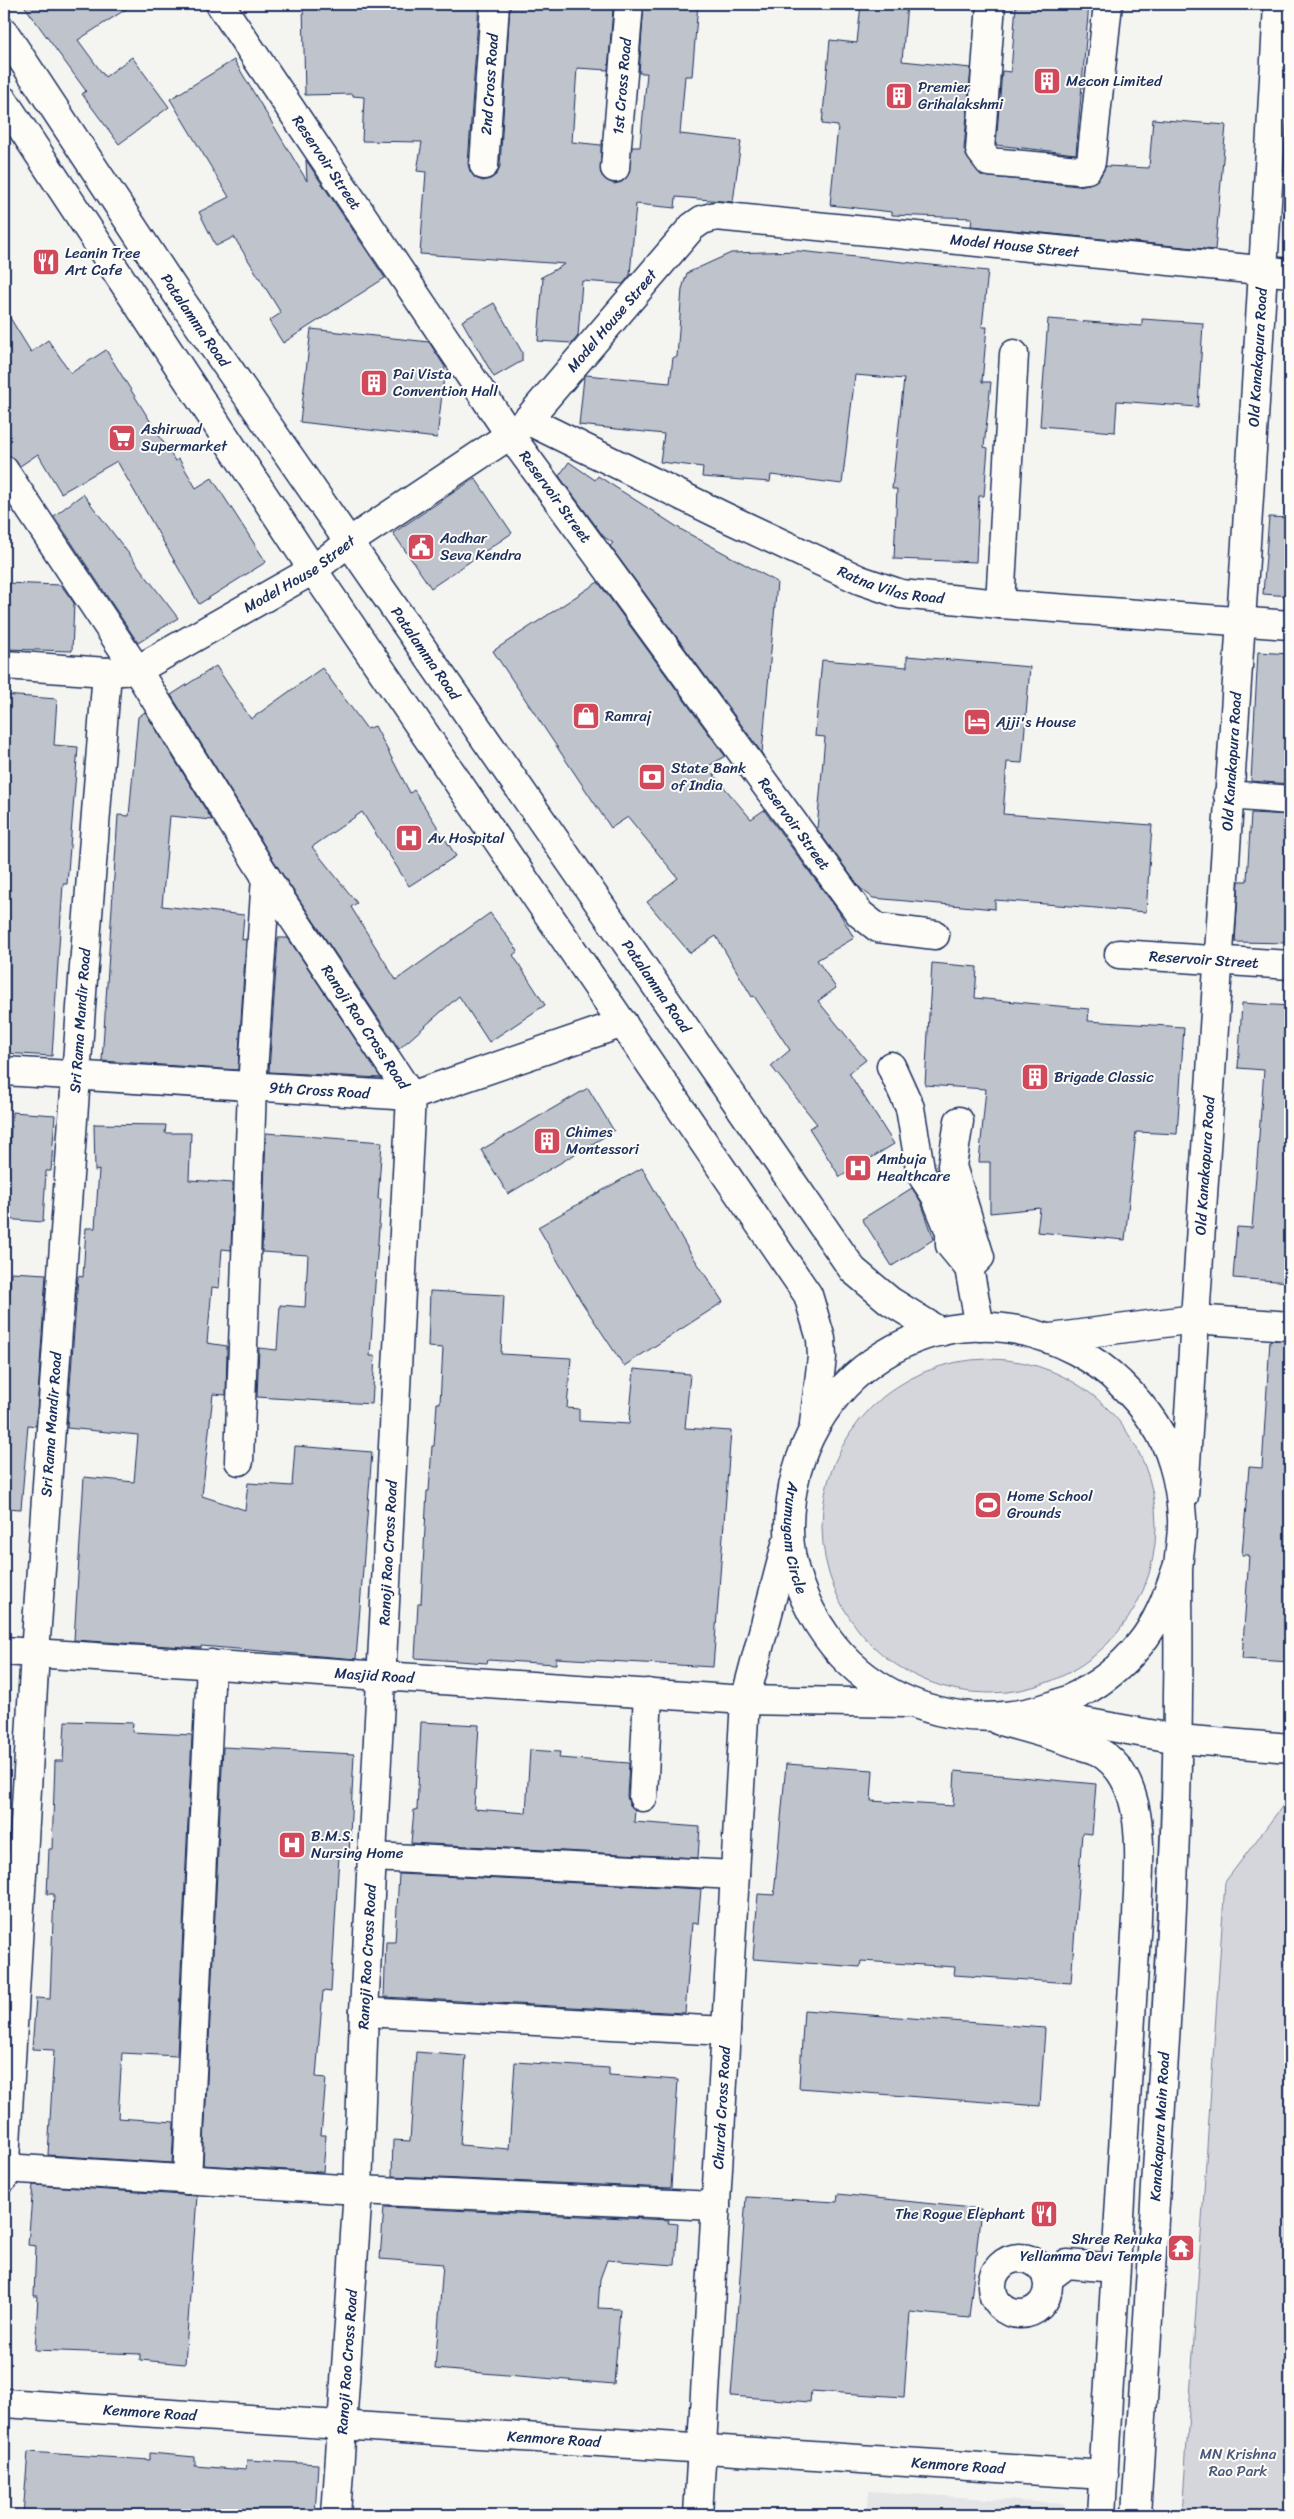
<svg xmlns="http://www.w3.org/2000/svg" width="1294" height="2519" viewBox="0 0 1294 2519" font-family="Sriracha,sans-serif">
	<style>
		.built { fill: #e4e5e6 }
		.green { fill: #d4d6db; stroke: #78829c }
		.building { fill: #bfc3cc; stroke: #1b2f5e }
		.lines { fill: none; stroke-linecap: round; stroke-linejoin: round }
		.minor-casing { stroke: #1b2f5e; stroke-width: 31 }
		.major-casing { stroke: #1b2f5e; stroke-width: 31 }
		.minor { stroke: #fdfcf7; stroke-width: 28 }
		.major { stroke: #fdfcf7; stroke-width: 28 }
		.labels { text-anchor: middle; stroke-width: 4; stroke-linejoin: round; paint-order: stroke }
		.poi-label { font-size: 15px; fill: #1b2f5e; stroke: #fdfcf7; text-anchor: start }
		.street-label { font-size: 15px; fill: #1b2f5e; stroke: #fdfcf7 }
		.park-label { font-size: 15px; fill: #49597d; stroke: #fdfcf7 }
	</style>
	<rect width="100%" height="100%" fill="#f4f4f1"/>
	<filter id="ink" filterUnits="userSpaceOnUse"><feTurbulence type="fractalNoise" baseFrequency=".02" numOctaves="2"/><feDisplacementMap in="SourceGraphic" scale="10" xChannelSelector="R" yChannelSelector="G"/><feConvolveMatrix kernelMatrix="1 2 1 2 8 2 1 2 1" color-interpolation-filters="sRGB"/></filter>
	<g filter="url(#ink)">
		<!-- built -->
		<polygon class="built" points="869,2491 1064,2504 1063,2515 867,2515"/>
		<!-- green -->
		<g class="green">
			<circle cx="989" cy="1526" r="167"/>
			<polygon points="1290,1796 1290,2515 1182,2515 1225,1882"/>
		</g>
		<!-- building -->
		<g class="building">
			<polygon points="23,4 134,4 78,40 105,77 132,57 169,107 119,144 82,94 86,91"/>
			<polygon points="303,4 479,4 468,164 470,171 475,178 483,181 490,179 497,174 500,166 510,4 555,4 613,9 608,70 577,68 572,142 601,145 601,174 606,180 614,184 622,182 627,177 632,147 640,147 647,73 639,73 644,4 698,4 692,76 685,76 680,134 741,141 733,202 676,197 675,208 636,204 630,275 623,284 582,281 578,336 572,343 538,341 543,278 540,278 565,264 420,254 426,172 417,171 422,142 362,141 364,97 353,96 353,94 305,95"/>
			<polygon points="861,4 907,4 902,61 971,68 964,149 968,159 982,176 1078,186 1089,184 1100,177 1106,166 1149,168 1153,119 1226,125 1215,250 971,226 972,218 892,215 892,212 830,205 838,126 822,124 830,40 857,43"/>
			<polygon points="1016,4 1089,4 1076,154 996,145 1002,71 1011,72"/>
			<polygon points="234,60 307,181 306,160 385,278 283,343 269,321 281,313 234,237 216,246 199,212 229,197 170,99"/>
			<polygon points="799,251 988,271 982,327 987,327 982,382 991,382 984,447 988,448 984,496 979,496 976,562 894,559 897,489 892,489 904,379 855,375 842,484 771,475 770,482 702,477 703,467 660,462 664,434 579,425 584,377 586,375 670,383 673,357 677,357 682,289 687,273 731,253"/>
			<polygon points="494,303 522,352 522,361 494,377 462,321"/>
			<polygon points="4,308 31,352 48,340 71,373 106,350 175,461 179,459 196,488 212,478 266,562 199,604 117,461 61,493 38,454 20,466 11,456 4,454"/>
			<polygon points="1048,319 1142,326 1142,319 1203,323 1198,407 1117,401 1115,432 1040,426"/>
			<polygon points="311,329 429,342 445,367 437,438 300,422"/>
			<polygon points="569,462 595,480 598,476 682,530 777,582 762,753 610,546 613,543 604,537 559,476"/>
			<polygon points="475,478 512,533 431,588 393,533"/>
			<polygon points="83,494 178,618 138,643 54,516"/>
			<polygon points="1269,517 1290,518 1290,596 1263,594"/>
			<polygon points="598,582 725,756 707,767 751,819 764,810 839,912 854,938 817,960 836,988 818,1001 866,1060 849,1073 894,1144 840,1177 809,1128 817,1124 771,1066 790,1050 754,996 752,997 716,936 690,953 647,902 678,878 628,817 611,828 493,651"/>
			<polygon points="4,583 61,585 74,603 72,651 4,649"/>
			<polygon points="1258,652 1290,654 1290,784 1251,781"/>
			<polygon points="907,656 1030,667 1022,763 1007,762 1003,814 1152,825 1146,912 995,900 995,909 873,898 860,888 817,829 825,737 815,736 822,660 907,667"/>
			<polygon points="216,666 251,719 322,668 367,729 375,726 410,793 414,790 456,856 409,886 362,812 312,847 357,903 351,907 396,980 490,913 518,951 513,955 545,1005 489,1042 459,996 399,1049 279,869 171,695"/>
			<polygon points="4,695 57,699 54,745 78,747 67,884 63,884 52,1056 4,1053"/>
			<polygon points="145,712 212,820 170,816 162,906 244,915 242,940 246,939 238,1070 102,1061 118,815 129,816 138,717"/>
			<polygon points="1251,813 1290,815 1290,943 1235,942 1239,881 1247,881"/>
			<polygon points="278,938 288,938 381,1078 269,1072"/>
			<polygon points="932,963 977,967 975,998 1089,1009 1088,1021 1184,1027 1177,1134 1136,1132 1125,1240 1037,1232 1040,1208 990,1213 990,1162 979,1162 986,1089 925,1085"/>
			<polygon points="1242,1003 1290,1006 1290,1282 1233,1278 1237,1227 1252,1228 1264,1070 1238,1068"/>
			<polygon points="588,1088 614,1131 508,1194 481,1150"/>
			<polygon points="12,1112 55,1115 51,1171 46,1171 43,1222 4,1219 4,1174 8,1175"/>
			<polygon points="94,1124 166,1125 165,1133 191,1133 189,1180 233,1183 231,1250 222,1249 219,1288 212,1287 207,1343 227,1346 226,1395 213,1394 202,1496 245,1510 248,1483 292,1486 295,1446 372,1452 356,1659 201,1646 201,1648 74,1640 84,1477 134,1482 138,1435 67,1428 78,1276 83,1277 86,1228 95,1228 99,1170 95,1171"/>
			<polygon points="266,1133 382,1142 378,1199 381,1199 370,1356 375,1356 372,1404 257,1397 259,1348 277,1350 280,1305 305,1307 308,1255 262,1252"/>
			<polygon points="642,1168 688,1249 723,1302 624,1366 581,1301 538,1227"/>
			<polygon points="912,1188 921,1202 934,1239 892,1266 862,1219"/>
			<polygon points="11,1272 46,1274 36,1426 28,1425 21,1509 4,1508 6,1392 4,1391 4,1345 6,1346"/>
			<polygon points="430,1291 504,1295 501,1354 571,1358 567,1408 579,1409 579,1421 629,1424 634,1369 690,1374 685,1428 731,1431 713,1667 556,1658 556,1664 488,1660 487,1663 415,1658 418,1604 421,1604 427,1491 429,1491 432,1446 434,1446 437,1403 440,1403 443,1348 428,1347"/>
			<polygon points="1270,1340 1290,1341 1290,1662 1242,1659 1249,1555 1242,1555 1249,1467 1262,1468"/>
			<polygon points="65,1721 133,1723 132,1732 192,1735 177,2056 122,2053 118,2118 174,2122 172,2163 48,2155 54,2050 32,2049 36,1998 50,1999 54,1894 47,1894 49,1849 52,1849 55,1761 63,1761"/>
			<polygon points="421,1722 479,1725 474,1809 526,1813 530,1750 560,1752 559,1758 629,1763 627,1796 629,1804 635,1810 634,1822 700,1827 698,1858 411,1843 414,1810 417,1810"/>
			<polygon points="223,1747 354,1754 349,1855 339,1855 331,1992 323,1991 316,2077 326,2078 321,2135 326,2135 323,2172 203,2165"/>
			<polygon points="786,1764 873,1770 871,1801 953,1806 955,1771 1096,1784 1092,1834 1082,1833 1071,1983 954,1975 955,1967 861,1961 860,1967 753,1959 758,1894 774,1895"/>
			<polygon points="399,1874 701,1889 698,1924 692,1923 685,2013 384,1997 386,1942 395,1942"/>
			<polygon points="804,2010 1045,2028 1040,2106 799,2088"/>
			<polygon points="416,2052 466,2056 460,2145 509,2149 515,2062 609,2068 609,2075 678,2080 671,2188 392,2176 393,2140 410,2141"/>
			<polygon points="33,2185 197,2196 185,2364 140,2360 140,2354 35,2350 38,2296 34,2296 36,2246 28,2245"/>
			<polygon points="838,2194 981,2209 969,2318 910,2312 904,2397 811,2391 810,2402 731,2396 746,2197 837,2202"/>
			<polygon points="384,2207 669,2220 668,2223 678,2224 675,2265 607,2260 600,2279 598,2308 620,2309 614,2384 435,2369 443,2264 380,2259"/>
			<polygon points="28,2452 150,2460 150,2453 195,2457 195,2466 246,2470 247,2460 318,2464 315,2515 23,2515"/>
		</g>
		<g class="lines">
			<!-- minor casing -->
			<g class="minor-casing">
				<g id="minor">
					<path id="s1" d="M220,4l290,431 350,479 18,14 57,7"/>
					<polyline points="991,4 980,150 989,162 1079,170 1087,169 1091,162 1108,4"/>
					<path id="s2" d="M484,165l11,-161"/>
					<path id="s3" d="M615,168l14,-164"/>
					<path id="s4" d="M527,420l196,96 137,64 41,14 99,10 290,21"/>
					<path id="s5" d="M4,470l133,200 129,207 145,219 -47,916 -6,178 -22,325"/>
					<polyline points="1000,604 1014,354"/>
					<path id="s6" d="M4,665l103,7 30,-2 176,-100 36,-28 161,-107 17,-15 165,-193 10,-7 14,-4 574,57"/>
					<polyline points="1228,795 1290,800"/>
					<path id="s7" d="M1119,954l171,11"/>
					<polyline points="891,1066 910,1108 921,1174 935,1195 950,1232 950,1245 969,1268"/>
					<path id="s8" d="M4,1071l407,25 212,-73"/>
					<polyline points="959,1121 952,1166 980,1257 969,1268 980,1327"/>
					<polyline points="1051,1338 1194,1319 1290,1326"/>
					<polyline points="239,1461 252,1087 266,877"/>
					<path id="s9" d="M1184,1496c30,-498 68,-995 94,-1492"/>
					<polyline points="643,1797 648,1693"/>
					<polyline points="372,1857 735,1875"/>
					<polyline points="364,2012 726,2031"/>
					<polyline points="4,2168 358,2190 716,2206"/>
					<path id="s10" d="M4,2178l31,-525 48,-674 24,-307"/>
					<polyline points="187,2180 211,1664"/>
					<circle cx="1020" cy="2286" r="28"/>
					<polyline points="1047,2279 1067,2264 1115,2268"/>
					<path id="s11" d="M4,2403l1100,72"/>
					<path id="s12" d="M698,2515l47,-815"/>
				</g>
			</g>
			<!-- major casing -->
			<g class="major-casing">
				<g id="major">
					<path id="s13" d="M4,32l175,265 674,973 37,31 50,31"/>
					<polyline points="4,101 313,570 808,1295 821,1339 822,1357 814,1424"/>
					<path id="s14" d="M4,1651l741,49 161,3"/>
					<polyline points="745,1700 786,1545"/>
					<polyline points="1033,1713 1178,1739 1290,1748"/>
					<path d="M1000,1721c26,7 52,14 77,23 7,3 15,4 22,8 52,30 39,115 38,166l-36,597"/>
					<path id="s15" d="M1136,2515c8,-131 16,-263 24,-394 9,-142 17,-285 18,-428 1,-40 0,-80 0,-120 0,-18 5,-37 4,-55 -1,-17 -4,-38 -9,-54 -9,-32 -30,-59 -53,-81 -14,-14 -27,-23 -44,-32 -135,-72 -284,25 -287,174 -1,40 15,80 38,112 75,103 233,107 313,7 19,-23 28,-51 38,-79"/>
				</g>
			</g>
			<!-- minor -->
			<use href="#minor" class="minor"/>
			<!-- major -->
			<use href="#major" class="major"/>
		</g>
	</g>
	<!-- icons -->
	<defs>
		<g id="building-square" transform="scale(1.4375)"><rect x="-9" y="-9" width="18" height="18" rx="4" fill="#d1495b" stroke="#fdfcf7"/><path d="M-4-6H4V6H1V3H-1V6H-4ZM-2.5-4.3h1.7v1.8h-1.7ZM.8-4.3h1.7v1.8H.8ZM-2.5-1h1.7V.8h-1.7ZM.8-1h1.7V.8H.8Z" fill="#fff"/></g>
		<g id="restaurant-square" transform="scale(1.4375)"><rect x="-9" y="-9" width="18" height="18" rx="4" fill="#d1495b" stroke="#fdfcf7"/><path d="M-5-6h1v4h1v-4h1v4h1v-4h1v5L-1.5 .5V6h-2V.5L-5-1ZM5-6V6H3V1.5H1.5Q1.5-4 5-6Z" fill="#fff"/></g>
		<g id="supermarket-square" transform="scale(1.4375)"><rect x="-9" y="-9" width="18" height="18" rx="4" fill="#d1495b" stroke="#fdfcf7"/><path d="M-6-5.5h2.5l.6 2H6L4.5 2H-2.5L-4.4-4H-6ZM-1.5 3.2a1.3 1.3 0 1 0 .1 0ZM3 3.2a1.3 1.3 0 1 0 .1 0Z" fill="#fff"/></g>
		<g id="civic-square" transform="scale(1.4375)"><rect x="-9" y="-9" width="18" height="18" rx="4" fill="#d1495b" stroke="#fdfcf7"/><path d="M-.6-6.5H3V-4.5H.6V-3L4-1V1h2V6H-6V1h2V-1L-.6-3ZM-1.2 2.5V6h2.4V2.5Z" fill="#fff"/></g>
		<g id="shop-square" transform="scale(1.4375)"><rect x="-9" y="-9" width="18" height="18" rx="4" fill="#d1495b" stroke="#fdfcf7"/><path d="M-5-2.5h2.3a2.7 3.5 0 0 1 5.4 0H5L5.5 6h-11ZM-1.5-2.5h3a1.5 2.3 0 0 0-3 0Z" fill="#fff"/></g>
		<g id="hotel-square" transform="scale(1.4375)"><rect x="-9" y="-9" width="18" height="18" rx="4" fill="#d1495b" stroke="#fdfcf7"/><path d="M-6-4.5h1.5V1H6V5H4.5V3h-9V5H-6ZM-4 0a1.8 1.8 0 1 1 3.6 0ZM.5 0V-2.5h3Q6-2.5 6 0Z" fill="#fff"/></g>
		<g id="bank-square" transform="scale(1.4375)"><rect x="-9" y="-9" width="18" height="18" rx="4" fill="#d1495b" stroke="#fdfcf7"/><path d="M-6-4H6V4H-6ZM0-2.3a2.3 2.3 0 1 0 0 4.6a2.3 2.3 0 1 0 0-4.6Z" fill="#fff"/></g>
		<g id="hospital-square" transform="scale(1.4375)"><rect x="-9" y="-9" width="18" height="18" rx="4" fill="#d1495b" stroke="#fdfcf7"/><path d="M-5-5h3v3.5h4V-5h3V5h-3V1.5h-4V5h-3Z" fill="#fff"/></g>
		<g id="stadium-square" transform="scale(1.4375)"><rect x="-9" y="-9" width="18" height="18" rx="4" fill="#d1495b" stroke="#fdfcf7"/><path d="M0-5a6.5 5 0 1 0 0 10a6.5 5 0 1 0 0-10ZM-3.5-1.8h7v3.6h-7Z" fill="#fff"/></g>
		<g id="temple-square" transform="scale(1.4375)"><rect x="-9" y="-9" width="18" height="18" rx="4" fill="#d1495b" stroke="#fdfcf7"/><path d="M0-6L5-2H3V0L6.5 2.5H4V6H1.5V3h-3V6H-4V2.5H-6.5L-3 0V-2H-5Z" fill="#fff"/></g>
	</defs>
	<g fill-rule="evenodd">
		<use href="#building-square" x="1047" y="81"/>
		<use href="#building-square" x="899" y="96"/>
		<use href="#restaurant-square" x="46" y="262"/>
		<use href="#building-square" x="374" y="383"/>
		<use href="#supermarket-square" x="122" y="438"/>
		<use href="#civic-square" x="421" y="547"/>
		<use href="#shop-square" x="586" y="716"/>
		<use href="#hotel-square" x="977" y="722"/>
		<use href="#bank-square" x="652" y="777"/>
		<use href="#hospital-square" x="409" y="838"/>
		<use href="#building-square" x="1035" y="1077"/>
		<use href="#building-square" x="547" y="1141"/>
		<use href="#hospital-square" x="858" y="1168"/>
		<use href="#stadium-square" x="988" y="1505"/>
		<use href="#hospital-square" x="292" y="1845"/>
		<use href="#restaurant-square" x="1044" y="2214"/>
		<use href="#temple-square" x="1181" y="2248"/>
	</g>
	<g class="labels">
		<!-- poi labels -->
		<g class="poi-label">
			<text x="1066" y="86">Mecon Limited</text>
			<text x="918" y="92">Premier<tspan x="918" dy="17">Grihalakshmi</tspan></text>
			<text x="65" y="258">Leanin Tree<tspan x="65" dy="17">Art Cafe</tspan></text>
			<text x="393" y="379">Pai Vista<tspan x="393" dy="17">Convention Hall</tspan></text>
			<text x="141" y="434">Ashirwad<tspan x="141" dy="17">Supermarket</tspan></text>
			<text x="440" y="543">Aadhar<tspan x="440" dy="17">Seva Kendra</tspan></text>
			<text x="605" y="721">Ramraj</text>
			<text x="996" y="727">Ajji's House</text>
			<text x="671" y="773">State Bank<tspan x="671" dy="17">of India</tspan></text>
			<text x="428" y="843">Av Hospital</text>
			<text x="1054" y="1082">Brigade Classic</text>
			<text x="566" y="1137">Chimes<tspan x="566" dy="17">Montessori</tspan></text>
			<text x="877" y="1164">Ambuja<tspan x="877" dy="17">Healthcare</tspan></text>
			<text x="1007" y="1501">Home School<tspan x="1007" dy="17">Grounds</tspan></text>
			<text x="311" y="1841">B.M.S.<tspan x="311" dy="17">Nursing Home</tspan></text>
			<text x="1025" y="2219" text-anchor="end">The Rogue Elephant</text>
			<text x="1162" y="2244" text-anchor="end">Shree Renuka<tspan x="1162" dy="17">Yellamma Devi Temple</tspan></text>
		</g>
		<!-- street labels -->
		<g class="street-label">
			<text dy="5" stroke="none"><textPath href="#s2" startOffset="81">2nd Cross Road</textPath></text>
			<text dy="5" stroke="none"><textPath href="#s3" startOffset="82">1st Cross Road</textPath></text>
			<text dy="5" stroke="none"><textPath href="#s1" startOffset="191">Reservoir Street</textPath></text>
			<text dy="5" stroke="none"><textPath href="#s6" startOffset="1178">Model House Street</textPath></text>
			<text dy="5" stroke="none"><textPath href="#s13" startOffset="346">Patalamma Road</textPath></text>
			<text dy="5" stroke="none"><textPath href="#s6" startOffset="728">Model House Street</textPath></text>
			<text dy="5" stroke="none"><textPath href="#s9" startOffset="1141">Old Kanakapura Road</textPath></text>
			<text dy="5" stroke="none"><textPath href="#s1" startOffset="596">Reservoir Street</textPath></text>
			<text dy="5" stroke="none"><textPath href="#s6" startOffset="322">Model House Street</textPath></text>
			<text dy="5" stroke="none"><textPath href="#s4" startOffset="401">Ratna Vilas Road</textPath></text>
			<text dy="5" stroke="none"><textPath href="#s13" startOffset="751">Patalamma Road</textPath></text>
			<text dy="5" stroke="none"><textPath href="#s9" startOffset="736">Old Kanakapura Road</textPath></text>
			<text dy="5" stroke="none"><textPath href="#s1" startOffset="1001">Reservoir Street</textPath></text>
			<text dy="5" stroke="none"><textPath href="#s7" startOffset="85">Reservoir Street</textPath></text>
			<text dy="5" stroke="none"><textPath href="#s13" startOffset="1156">Patalamma Road</textPath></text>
			<text dy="5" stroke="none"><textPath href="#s10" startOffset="1160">Sri Rama Mandir Road</textPath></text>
			<text dy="5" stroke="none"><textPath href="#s5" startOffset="664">Ranoji Rao Cross Road</textPath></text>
			<text dy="5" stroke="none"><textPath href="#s8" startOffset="316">9th Cross Road</textPath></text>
			<text dy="5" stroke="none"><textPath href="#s9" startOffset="331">Old Kanakapura Road</textPath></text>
			<text dy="5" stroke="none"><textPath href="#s10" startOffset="755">Sri Rama Mandir Road</textPath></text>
			<text dy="5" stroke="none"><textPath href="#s15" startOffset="1624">Arumugam Circle</textPath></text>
			<text transform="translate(388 1553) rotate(-87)" y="5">Ranoji Rao Cross Road</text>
			<text dy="5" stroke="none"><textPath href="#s14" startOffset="371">Masjid Road</textPath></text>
			<text transform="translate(367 1957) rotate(-87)" y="5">Ranoji Rao Cross Road</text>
			<text dy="5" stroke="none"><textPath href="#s12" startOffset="408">Church Cross Road</textPath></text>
			<text dy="5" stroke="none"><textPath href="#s15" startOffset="389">Kanakapura Main Road</textPath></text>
			<text transform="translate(347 2362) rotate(-86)" y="5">Ranoji Rao Cross Road</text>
			<text dy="5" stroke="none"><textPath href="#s11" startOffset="146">Kenmore Road</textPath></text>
			<text dy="5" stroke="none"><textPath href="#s11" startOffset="551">Kenmore Road</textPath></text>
			<text dy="5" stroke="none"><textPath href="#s11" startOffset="956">Kenmore Road</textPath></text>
		</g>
		<!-- park labels -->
		<g class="park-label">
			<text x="1238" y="2459">MN Krishna<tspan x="1238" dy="17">Rao Park</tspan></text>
		</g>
	</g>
	<!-- margin -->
	<rect width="1294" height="2519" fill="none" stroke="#fdfcf7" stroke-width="20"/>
	<rect x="10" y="10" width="1274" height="2499" fill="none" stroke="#1b2f5e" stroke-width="2" filter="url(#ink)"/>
</svg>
